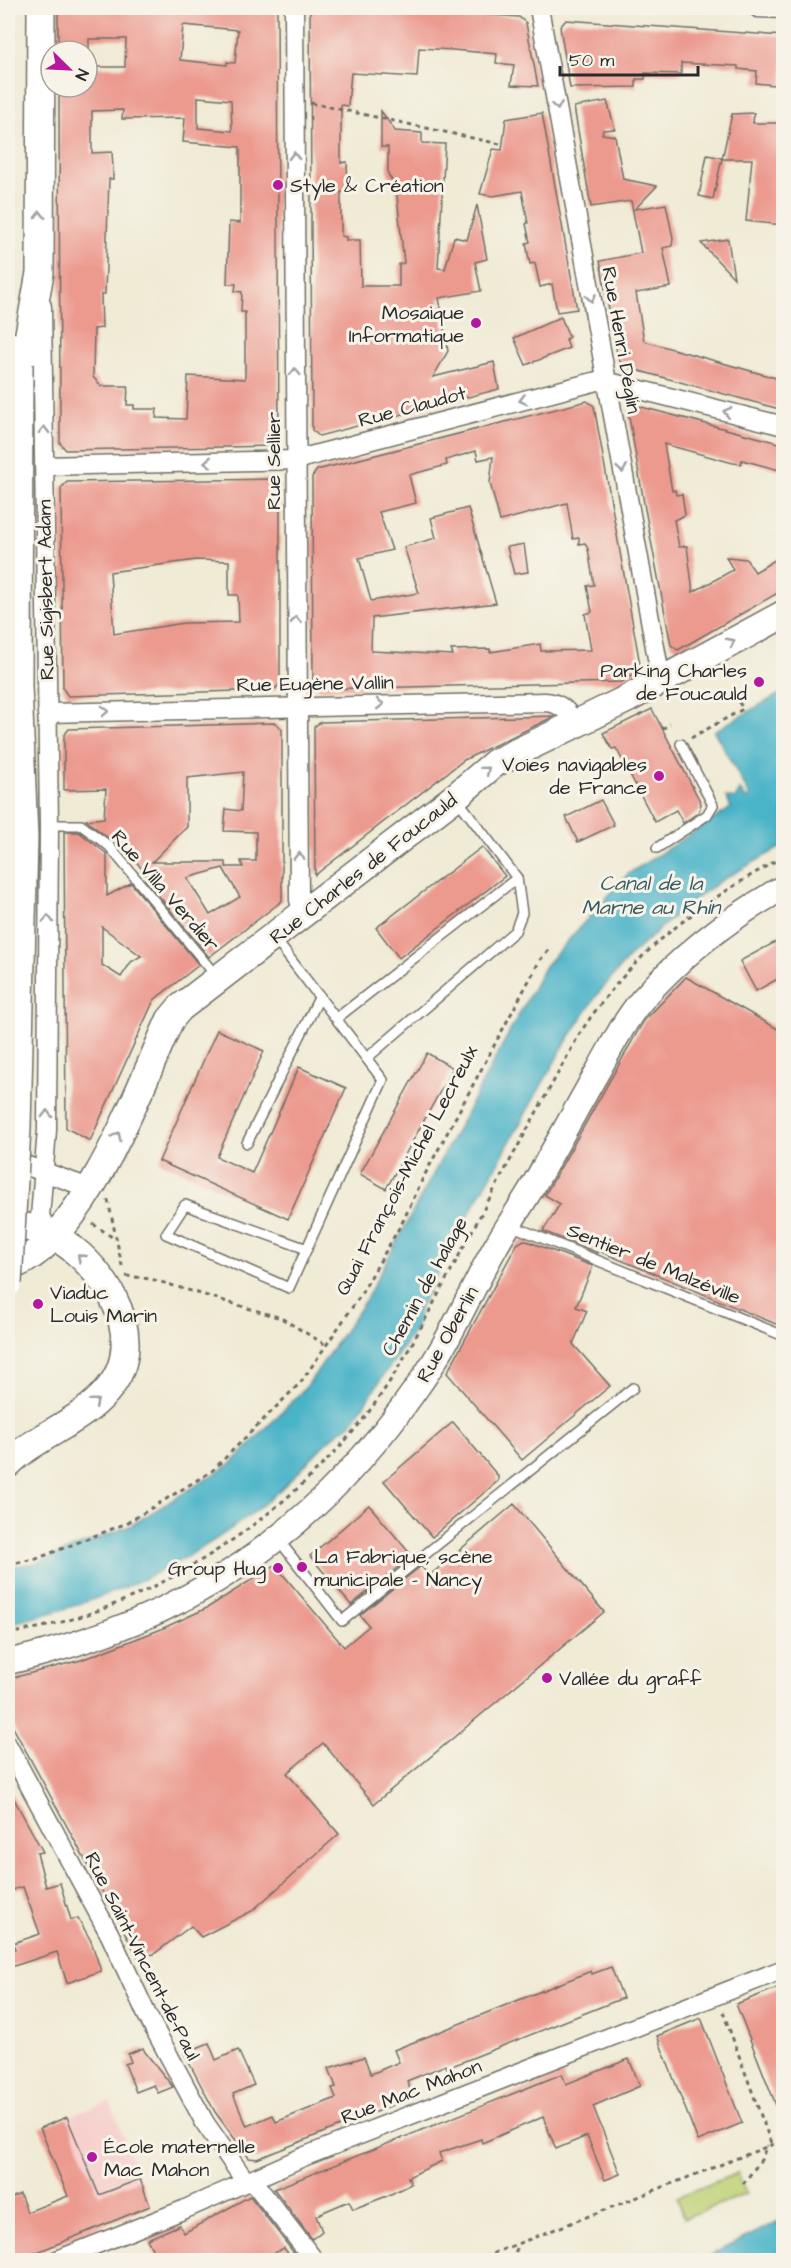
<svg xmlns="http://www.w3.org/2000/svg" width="791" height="2268" viewBox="0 0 791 2268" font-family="'Architects Daughter',sans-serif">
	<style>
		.built { fill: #f7d0ce }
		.green { fill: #bdd073; stroke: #747e4f; stroke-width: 1.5 }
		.water { fill: #49b3c8; stroke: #3a6f7a; stroke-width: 1.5 }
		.building { fill: #ec998e; fill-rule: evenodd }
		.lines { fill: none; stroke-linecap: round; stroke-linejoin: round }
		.service-casing { stroke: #706e66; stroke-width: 12 }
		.minor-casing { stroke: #706e66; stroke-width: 21 }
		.tertiary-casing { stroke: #706e66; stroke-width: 27 }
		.secondary-casing { stroke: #706e66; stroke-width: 30 }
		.path { stroke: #706e66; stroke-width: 3; stroke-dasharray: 4.5 4.5; stroke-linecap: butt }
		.service { stroke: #fff; stroke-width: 9 }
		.minor { stroke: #fff; stroke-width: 18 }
		.tertiary { stroke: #fff; stroke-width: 24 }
		.secondary { stroke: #fff; stroke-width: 27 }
		.secondary-bridge-casing { stroke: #706e66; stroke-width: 30; stroke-linecap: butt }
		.secondary-bridge { stroke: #fff; stroke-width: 27 }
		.oneway { stroke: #a0a0a0 }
		.poi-dot { fill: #b5179e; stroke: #f7f3e8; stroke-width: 2 }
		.labels { text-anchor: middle; stroke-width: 6; stroke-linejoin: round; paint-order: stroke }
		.poi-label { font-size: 20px; fill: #2b2b2b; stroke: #f7f3e8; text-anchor: start }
		.street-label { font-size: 20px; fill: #2b2b2b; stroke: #f7f3e8 }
		.water-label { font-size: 21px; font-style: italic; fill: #365b62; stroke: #f7f3e8 }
	</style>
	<rect width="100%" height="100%" fill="#f7f3e8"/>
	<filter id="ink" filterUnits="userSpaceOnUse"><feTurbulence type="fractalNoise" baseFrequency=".0167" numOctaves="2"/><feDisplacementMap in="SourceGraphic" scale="12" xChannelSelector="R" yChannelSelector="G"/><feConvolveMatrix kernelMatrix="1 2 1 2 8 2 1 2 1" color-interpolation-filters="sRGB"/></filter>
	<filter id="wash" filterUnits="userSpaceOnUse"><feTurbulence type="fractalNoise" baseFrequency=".008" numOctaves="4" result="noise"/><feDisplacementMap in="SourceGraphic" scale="24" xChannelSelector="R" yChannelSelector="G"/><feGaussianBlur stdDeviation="1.35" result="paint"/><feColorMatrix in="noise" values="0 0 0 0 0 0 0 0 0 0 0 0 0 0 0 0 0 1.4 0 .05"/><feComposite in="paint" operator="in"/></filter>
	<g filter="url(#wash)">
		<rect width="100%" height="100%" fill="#f0ebd5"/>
		<!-- built -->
		<polygon class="built" points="110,2101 150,2206 84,2234 40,2128"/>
		<!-- green -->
		<polygon class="green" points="738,2173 746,2194 684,2218 677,2197"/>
		<!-- water -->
		<g class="water">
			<path d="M783,692v154l-61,34 -38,27 -53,48 -34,40 -34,52 -92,164 -51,96 -4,21 -66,97c-18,10 -30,24 -44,39 -16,17 -33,33 -51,47 -72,57 -158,93 -247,113v-57l28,-4 94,-37 101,-62 76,-78 59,-87 179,-333 83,-92 103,-66 -5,-11 9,2 5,-9 6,9 2,-1 1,-4 -35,-63z"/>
			<polygon points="783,2219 783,2260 700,2260"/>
		</g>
		<g id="blocks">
			<!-- building -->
			<g class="building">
				<path d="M58,8h219l2,433 -6,5 -207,4 -6,-7 -1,-356h28v-20h38l1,-28h-37v12h-31zM183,25l55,5 -3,33 -8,-1v3l-47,-5zM198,97l33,3 1,31 -34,-3zM123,110l-1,9 63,-1 -2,24 57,5v76l-11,-1 -2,62h9l-1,7 7,1 -1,20h4v67l-57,-3 -2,43 -30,-1 1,-9h-23v-4h-7l1,-19h-27l-8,-9 1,-48 8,-1 -1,-34h4l4,-115h4v-10l-1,-17 -20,1v-42z"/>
				<polygon points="310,8 394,8 519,17 526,23 538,86 511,85 514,65 496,63 497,54 453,50 419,48 417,77 351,73 348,106 341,105 341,163 347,162 348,192 341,192 341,236 346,237 346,240 360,240 361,286 399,286 399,264 404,263 396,187 388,174 388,147 381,147 381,111 395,131 422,133 422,143 445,144 438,268 445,269 454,237 467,240 477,205 487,259 475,262 481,291 439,298 448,351 433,377 494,362 499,389 319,436 312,430"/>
				<polygon points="566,20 783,36 783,86 756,83 757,71 738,69 738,66 681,63 681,74 645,73 645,79 636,79 636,87 570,88 560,27"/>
				<polygon points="607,101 615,129 603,130 602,134 615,136 623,179 657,186 635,209 666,204 673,238 672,246 663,248 671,287 636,293 644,341 783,380 783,410 625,367 618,359 600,261 641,253 631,201 591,207 574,107"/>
				<polygon points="542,113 577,309 557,312 552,284 540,287 535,263 530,264 526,243 530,242 526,224 528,223 522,191 493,196 480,194 493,149 502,150 506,119"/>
				<polygon points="754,113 753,123 783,123 783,225 746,221 752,159 722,159 732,114"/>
				<polygon points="707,155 722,158 713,199 699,196"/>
				<polygon points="728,239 734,278 701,243"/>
				<polygon points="561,317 569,337 566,339 569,348 526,365 514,338"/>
				<path d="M587,401l7,5 47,264 -20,12 -302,7 -6,-6 -1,-206 5,-7zM476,451l2,9 15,-3 -3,26 10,38 67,-18 6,36 6,-1v6l6,-1 3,6 6,36 -7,1 5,26 -7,2 6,36 -50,1 -1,-7 -50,8v-3l-39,1 2,5 -82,-4 1,-33 124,-15 -28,-95 -37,10 5,20 -32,9 15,46 -48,8 -12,-43 33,-8 -13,-38 37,-9 -7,-28 38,-10 -1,-5z"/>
				<polygon points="634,405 783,444 783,471 742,460 741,464 733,463 664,444 672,491 675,490 676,495 682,494 685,515 674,520 679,547 687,546 693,592 733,570 726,557 746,559 755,572 783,555 783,590 678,650 671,645 645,509 628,411"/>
				<path d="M273,479l7,6v199l-6,6 -206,6 -5,-7 -2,-201 6,-6zM196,560l33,1v34h9l1,27 -55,1 -70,11 -4,-62z"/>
				<polygon points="524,544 528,572 514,574 507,547"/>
				<polygon points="652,709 701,803 699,812 683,823 676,810 655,822 616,748 612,749 603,733"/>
				<polygon points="555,716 464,760 315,875 314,727 321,722"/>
				<path d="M276,723l6,6v172l-73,56 -64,-78 4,-1 -14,-18 -49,-40 18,-2 2,-29 -42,1v-55l5,-6zM243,772l-2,39 -15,-2 -2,22 32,1v29h-15l2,6h-17v-5h-74l35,-35v-49zM223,868l17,29 -30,18 -23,-37z"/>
				<polygon points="601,800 614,825 578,842 566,817"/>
				<path d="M64,832h15l28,22v42l24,-13 68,82 -45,35 -64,141 -24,-13zM102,927l39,29 -10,6 -10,15 -19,-12z"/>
				<polygon points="482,847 505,876 399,958 376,928"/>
				<polygon points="783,938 783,976 756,991 740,961"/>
				<polygon points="686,977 783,1032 783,1327 599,1251 598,1253 543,1231 560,1204 545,1195 643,1022"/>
				<polygon points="217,1030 264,1051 217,1157 252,1173 299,1067 346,1088 288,1219 159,1161"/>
				<polygon points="427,1053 453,1068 386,1189 360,1174"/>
				<polygon points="524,1240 593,1266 576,1307 587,1311 573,1344 610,1386 522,1460 447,1373 517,1244"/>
				<polygon points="453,1422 498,1476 498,1481 432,1537 384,1481"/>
				<polygon points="514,1504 604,1612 374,1804 323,1743 287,1773 339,1834 252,1911 201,1937 191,1926 154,1954 138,1957 8,1718 8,1679 81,1660 159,1630 207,1608 275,1565 344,1647 369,1626 360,1615 421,1566 429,1576"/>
				<polygon points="369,1505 412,1556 351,1605 310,1556"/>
				<polygon points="8,1788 43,1852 37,1853 46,1887 60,1883 71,1920 78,1918 91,1941 101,1971 67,1983 57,1952 8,1968 8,1951 15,1949 13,1943 40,1934 23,1887 8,1891"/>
				<polygon points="611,1967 623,1998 447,2068 446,2065 407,2081 413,2097 257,2159 249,2158 215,2112 184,2053 209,2043 216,2060 238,2050 254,2085 233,2094 247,2126 273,2115 276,2122 336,2098 332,2088 336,2087 329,2068 364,2057 371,2074 399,2062 394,2050 591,1971 592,1974"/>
				<polygon points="780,1987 783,1997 783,2123 736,2004"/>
				<polygon points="701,2018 742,2123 698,2141 657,2036"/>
				<polygon points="143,2048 145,2052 173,2087 158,2093 154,2085 136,2092 125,2064 131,2062 128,2054"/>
				<polygon points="629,2059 640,2086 593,2106 620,2174 605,2180 587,2136 556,2149 543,2117 482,2143 481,2139 439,2153 442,2161 408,2177 411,2184 387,2196 353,2209 349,2201 321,2213 316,2216 322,2231 312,2239 274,2189 562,2074 566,2084"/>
				<polygon points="67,2117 99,2195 140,2179 150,2206 18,2260 8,2260 8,2199 20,2194 27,2212 68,2196 40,2128"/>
				<polygon points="250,2196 294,2253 290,2256 284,2248 261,2260 158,2260 147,2239 180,2225 184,2233"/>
			</g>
		</g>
	</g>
	<g filter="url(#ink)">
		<use href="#blocks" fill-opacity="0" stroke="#706e66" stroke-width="1.5"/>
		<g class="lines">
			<!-- service casing -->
			<g class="service-casing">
				<g id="service">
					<polyline points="49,825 81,825 109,846 217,977"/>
					<polyline points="657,848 707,815 713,805 681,744"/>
					<polyline points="275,939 383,1080 289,1288 166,1234 185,1205 307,1249"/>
					<polyline points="337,1018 517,878"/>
					<polyline points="367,1058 515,931 522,913 517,878 457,799"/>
					<polyline points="247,1143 320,996"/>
					<polyline points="510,1225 784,1336"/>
					<polyline points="278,1539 342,1621 633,1388"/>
				</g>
			</g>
			<!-- minor casing -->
			<g class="minor-casing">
				<g id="minor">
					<polyline points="294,8 299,900 303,914"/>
					<polyline points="539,8 661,680"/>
					<polyline points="758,8 784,9"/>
					<polyline points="42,306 49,825 47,1130 40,1217 51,1235"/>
					<polyline points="44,466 295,460 601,380 784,426"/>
					<path d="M47,713l498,-11c16,1 22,9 31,21"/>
					<polyline points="8,1159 89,1188"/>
					<polyline points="8,1746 110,1935 147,2015 205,2123 246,2182"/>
					<polyline points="252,2180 314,2260"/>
					<polyline points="57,2260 183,2210 303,2157 784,1969"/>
				</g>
			</g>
			<!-- tertiary casing -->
			<g class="tertiary-casing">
				<path id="tertiary" d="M8,1662c179,-41 305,-126 410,-276 31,-43 52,-94 78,-140 16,-28 35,-54 50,-83 18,-31 35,-63 53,-94 13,-23 25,-48 42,-68 40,-46 90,-84 143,-114"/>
			</g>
			<!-- secondary casing -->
			<g class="secondary-casing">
				<g id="secondary">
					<polyline points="8,345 19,364 25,356 40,273 41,8"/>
					<path d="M8,1227c10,0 21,-1 31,2 57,22 117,106 68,162 -27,32 -70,44 -99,73"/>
					<path d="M8,1267c75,-21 131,-179 162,-247l10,-12 275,-211 40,-34 134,-65 155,-84"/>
				</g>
			</g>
			<!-- path -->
			<g class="path">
				<polyline points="311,103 500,144"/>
				<polyline points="662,729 670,724"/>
				<polyline points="691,738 743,709 731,689"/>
				<polyline points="108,1200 123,1270"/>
				<polyline points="93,1224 115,1239"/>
				<polyline points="126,1276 151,1279 281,1318 326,1345"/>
				<polyline points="8,1564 36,1559 127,1523 212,1471 301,1382 360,1296 403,1221 423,1178 540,960 551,948"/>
				<path d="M8,1634c20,-4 41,-8 61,-14 107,-31 216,-107 287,-192 41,-49 68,-108 98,-163 41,-78 84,-155 126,-232 55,-84 117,-127 204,-177"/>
				<polyline points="723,2012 771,2143"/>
				<polyline points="743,2184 761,2160 767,2145"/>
				<polyline points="476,2260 784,2140"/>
				<polyline points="511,2260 519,2245"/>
			</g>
			<!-- service -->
			<use href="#service" class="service"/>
			<!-- minor -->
			<use href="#minor" class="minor"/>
			<!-- tertiary -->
			<use href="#tertiary" class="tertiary"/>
			<!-- secondary -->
			<use href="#secondary" class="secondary"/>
			<!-- secondary-bridge casing -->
			<g class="secondary-bridge-casing">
				<polyline id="secondary-bridge" points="8,1283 17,1128 24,838 18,686 19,364"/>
			</g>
			<!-- secondary-bridge -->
			<use href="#secondary-bridge" class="secondary-bridge"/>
		</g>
		<!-- one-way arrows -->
		<defs><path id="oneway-chevron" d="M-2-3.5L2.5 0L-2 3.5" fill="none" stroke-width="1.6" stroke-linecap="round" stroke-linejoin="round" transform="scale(1.5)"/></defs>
		<g class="oneway">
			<use href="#oneway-chevron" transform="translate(557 106) rotate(80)"/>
			<use href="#oneway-chevron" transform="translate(294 156) rotate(-90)"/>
			<use href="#oneway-chevron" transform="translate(40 215) rotate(-90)"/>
			<use href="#oneway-chevron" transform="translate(591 298) rotate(80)"/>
			<use href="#oneway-chevron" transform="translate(295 372) rotate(-90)"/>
			<use href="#oneway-chevron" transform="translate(523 400) rotate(165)"/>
			<use href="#oneway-chevron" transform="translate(727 412) rotate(-166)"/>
			<use href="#oneway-chevron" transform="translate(44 430) rotate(-89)"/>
			<use href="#oneway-chevron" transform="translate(208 462) rotate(179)"/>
			<use href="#oneway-chevron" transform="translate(622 469) rotate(80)"/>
			<use href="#oneway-chevron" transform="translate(296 620) rotate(-90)"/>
			<use href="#oneway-chevron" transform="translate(731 642) rotate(-28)"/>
			<use href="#oneway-chevron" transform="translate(380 704) rotate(-1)"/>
			<use href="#oneway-chevron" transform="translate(105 711) rotate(-2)"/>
			<use href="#oneway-chevron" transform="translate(486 770) rotate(-40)"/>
			<use href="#oneway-chevron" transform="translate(299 856) rotate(-91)"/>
			<use href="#oneway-chevron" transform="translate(48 919) rotate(-89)"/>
			<use href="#oneway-chevron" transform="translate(47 1114) rotate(-90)"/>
			<use href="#oneway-chevron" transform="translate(117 1136) rotate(-65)"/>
			<use href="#oneway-chevron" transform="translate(81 1258) rotate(-139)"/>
			<use href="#oneway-chevron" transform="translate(95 1402) rotate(-40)"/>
		</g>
	</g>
	<!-- markers -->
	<g class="poi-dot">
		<circle cx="278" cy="185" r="6"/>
		<circle cx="476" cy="323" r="6"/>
		<circle cx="759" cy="682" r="6"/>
		<circle cx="659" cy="776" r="6"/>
		<circle cx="38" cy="1304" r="6"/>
		<circle cx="302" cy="1567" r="6"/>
		<circle cx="278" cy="1568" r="6"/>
		<circle cx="547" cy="1678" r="6"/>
		<circle cx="92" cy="2157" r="6"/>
	</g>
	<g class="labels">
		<!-- poi labels -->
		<g class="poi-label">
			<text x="290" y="192">Style &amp; Création</text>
			<text x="464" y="319" text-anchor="end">Mosaique<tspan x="464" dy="23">Informatique</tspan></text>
			<text x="747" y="677" text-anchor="end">Parking Charles<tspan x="747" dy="23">de Foucauld</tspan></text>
			<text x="647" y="771" text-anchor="end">Voies navigables<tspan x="647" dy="23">de France</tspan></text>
			<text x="50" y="1299">Viaduc<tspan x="50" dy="23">Louis Marin</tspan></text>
			<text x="314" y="1563">La Fabrique, scène<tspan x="314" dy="23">municipale - Nancy</tspan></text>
			<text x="266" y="1575" text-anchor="end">Group Hug</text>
			<text x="559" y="1685">Vallée du graff</text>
			<text x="104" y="2153">École maternelle<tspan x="104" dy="23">Mac Mahon</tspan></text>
		</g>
		<!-- street labels -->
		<g class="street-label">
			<text transform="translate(622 340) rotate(80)" y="7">Rue Henri Déglin</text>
			<text transform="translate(412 406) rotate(-15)" y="7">Rue Claudot</text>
			<text transform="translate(273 461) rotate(-90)" y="7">Rue Sellier</text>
			<text transform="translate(45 590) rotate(-91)" y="7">Rue Sigisbert Adam</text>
			<text transform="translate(315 683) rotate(-1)" y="7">Rue Eugène Vallin</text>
			<text transform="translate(363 868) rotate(-38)" y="7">Rue Charles de Foucauld</text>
			<text transform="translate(166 890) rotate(49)" y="7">Rue Villa Verdier</text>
			<text transform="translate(406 1170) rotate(-62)" y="7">Quai François-Michel Lecreulx</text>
			<text transform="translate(654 1263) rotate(22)" y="7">Sentier de Malzéville</text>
			<text transform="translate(424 1286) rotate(-61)" y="7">Chemin de halage</text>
			<text transform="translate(447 1334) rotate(-61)" y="7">Rue Oberlin</text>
			<text transform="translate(143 1956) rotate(63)" y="7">Rue Saint-Vincent-de-Paul</text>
			<text transform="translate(411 2091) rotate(-21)" y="7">Rue Mac Mahon</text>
		</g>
		<!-- water labels -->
		<g class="water-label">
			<text x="651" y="890">Canal de la<tspan x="651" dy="24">Marne au Rhin</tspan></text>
		</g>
	</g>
	<!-- margin -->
	<rect width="791" height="2268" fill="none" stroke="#f7f3e8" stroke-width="30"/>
	<!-- north arrow -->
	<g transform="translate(69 69) rotate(114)"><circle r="28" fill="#f7f3e8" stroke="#a5a39c" stroke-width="1.5"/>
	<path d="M0-4.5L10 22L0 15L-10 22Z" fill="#b5179e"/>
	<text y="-9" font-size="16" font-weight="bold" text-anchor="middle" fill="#2b2b2b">N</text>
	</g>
	<!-- scale -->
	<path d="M560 66v9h138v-9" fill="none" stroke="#2b2b2b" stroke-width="3"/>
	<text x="569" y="66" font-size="18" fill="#2b2b2b" stroke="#f7f3e8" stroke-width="4.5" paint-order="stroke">50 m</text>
</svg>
